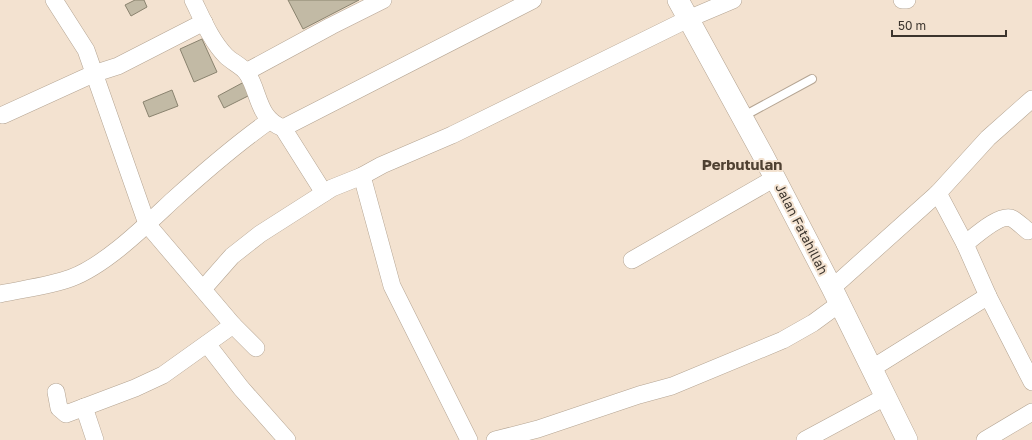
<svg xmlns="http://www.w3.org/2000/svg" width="1032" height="440" viewBox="0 0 1032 440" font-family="'Golos Text',sans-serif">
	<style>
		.building { fill: #c2baa5; stroke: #8a836f }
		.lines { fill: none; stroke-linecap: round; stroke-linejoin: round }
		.service-casing { stroke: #b4a492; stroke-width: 10 }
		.minor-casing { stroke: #b4a492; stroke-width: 18 }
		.tertiary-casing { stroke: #b4a492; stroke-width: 22 }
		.service { stroke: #fff; stroke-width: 8 }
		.minor { stroke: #fff; stroke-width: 17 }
		.tertiary { stroke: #fff; stroke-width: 21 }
		.labels { text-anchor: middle; stroke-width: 4; stroke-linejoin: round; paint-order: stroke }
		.street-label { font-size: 13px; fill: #3b342d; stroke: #f3e2d0 }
		.quarter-label { font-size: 15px; font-weight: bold; fill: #4f4132; stroke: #f3e2d0 }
	</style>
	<rect width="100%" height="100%" fill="#f3e2d0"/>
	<!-- building -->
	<g class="building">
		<polygon points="135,0 144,0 147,7 131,16 125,5"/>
		<polygon points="288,0 359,0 303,29"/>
		<polygon points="202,39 217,72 194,82 180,49"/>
		<polygon points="244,82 250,95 224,108 218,96"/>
		<polygon points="172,90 178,106 149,117 143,102"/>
	</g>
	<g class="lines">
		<!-- service casing -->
		<g class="service-casing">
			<polyline id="service" points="742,117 812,79"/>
		</g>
		<!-- minor casing -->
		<g class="minor-casing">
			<g id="minor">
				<polyline points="54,0 86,50 147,224 233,325 163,375 135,388 66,414 59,408 56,392"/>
				<path d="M193,0c9,18 18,41 33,56 6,6 16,10 21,17 13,20 10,45 36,55l250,-128"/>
				<polyline points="902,0 907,0"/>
				<polyline points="246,72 331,26 383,0"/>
				<polyline points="3,115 93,74 118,66 204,22"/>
				<polyline points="283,128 324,193"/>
				<polyline points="362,176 392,286 469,440"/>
				<path d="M938,193l27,51c9,-7 36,-32 48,-25 5,3 10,8 15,12"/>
				<polyline points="965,244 988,296"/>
				<polyline points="632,260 775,178"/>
				<polyline points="832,288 938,193 988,138 1032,99"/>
				<polyline points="203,289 232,256 260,234 332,188 362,176 382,165 452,135 688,19 733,0"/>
				<path d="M0,294c23,-5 49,-8 71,-16 35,-13 75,-53 102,-78 31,-28 62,-55 96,-79"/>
				<polyline points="233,325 256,348"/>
				<polyline points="207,344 241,388 287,440"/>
				<polyline points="871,369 988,296 1032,382"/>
				<polyline points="84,407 95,440"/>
				<polyline points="495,440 538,429 639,395 672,386 783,340 813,323 839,304"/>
				<polyline points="805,440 885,397"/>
				<polyline points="985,440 1032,412"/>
			</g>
		</g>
		<!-- tertiary casing -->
		<g class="tertiary-casing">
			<polyline id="tertiary" points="678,0 764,157 832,288 907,440"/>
		</g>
		<!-- service -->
		<use href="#service" class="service"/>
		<!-- minor -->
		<use href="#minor" class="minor"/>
		<!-- tertiary -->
		<use href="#tertiary" class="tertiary"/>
	</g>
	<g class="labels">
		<!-- street labels -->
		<g class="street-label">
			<text transform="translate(802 229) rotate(63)" y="5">Jalan Fatahillah</text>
		</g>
		<!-- quarter labels -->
		<g class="quarter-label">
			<text x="742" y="170">Perbutulan</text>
		</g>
	</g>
	<!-- scale -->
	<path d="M892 30v6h114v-6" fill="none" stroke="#3b342d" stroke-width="2"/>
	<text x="898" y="30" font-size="12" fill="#3b342d" stroke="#f3e2d0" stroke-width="3" paint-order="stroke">50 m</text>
</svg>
